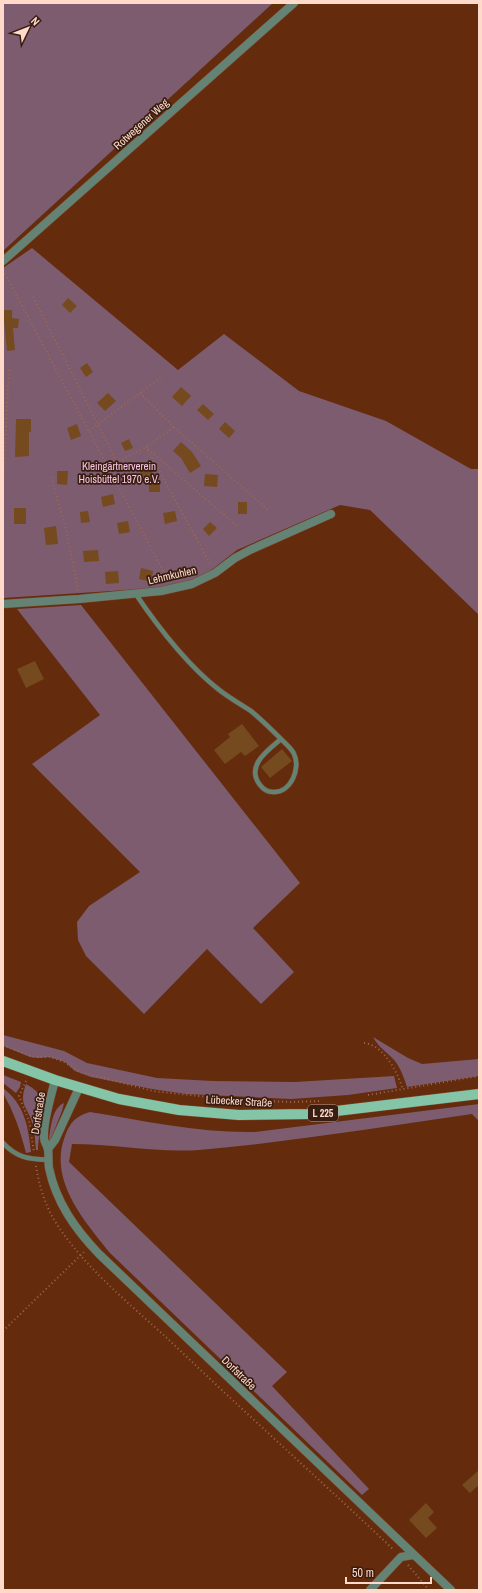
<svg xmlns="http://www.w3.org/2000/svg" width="482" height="1593" viewBox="0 0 482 1593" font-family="'Archivo Narrow',sans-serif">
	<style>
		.green { fill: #7d5c6f }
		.building { fill: #744a1e }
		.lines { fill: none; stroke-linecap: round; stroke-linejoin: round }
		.service-casing { stroke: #7e472b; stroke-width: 5.5 }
		.minor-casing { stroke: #7e472b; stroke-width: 9 }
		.tertiary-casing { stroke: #7e472b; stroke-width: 9 }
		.primary-casing { stroke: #7e472b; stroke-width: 11 }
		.path { stroke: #9c6950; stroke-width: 2; stroke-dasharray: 1 3; stroke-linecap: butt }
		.service { stroke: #648374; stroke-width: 4.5 }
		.minor { stroke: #648374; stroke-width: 8 }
		.tertiary { stroke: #648374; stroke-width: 8 }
		.primary { stroke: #84c5a8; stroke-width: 10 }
		.labels { text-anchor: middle; stroke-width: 3.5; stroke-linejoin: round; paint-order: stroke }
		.shield { fill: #381d12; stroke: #c3a193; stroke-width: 1 }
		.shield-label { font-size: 10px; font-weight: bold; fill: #ffdaca }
		.street-label { font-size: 11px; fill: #ffdaca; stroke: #381d12 }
		.park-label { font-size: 11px; fill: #fbc8e4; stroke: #381d12 }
	</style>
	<rect width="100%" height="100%" fill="#652b0d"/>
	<!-- green -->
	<g class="green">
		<polygon points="3,3 273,3 3,251"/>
		<polygon points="32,248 178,370 224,334 299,391 386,421 471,469 479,469 479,615 370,510 340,505 237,550 205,575 173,587 3,598 3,268"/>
		<polygon points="81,605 300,883 253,928 294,972 261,1004 207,949 144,1014 86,956 78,940 77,922 89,906 140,872 32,764 100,715 17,609"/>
		<polygon points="3,1035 64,1051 87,1063 157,1078 213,1081 295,1082 394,1076 397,1088 348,1095 291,1099 186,1094 152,1089 91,1077 75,1071 65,1062 49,1057 39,1058 30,1057 3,1046"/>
		<path d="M373,1037l35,21 14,6 57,-5v17l-72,11c-3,-9 -6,-18 -12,-26 -7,-8 -17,-14 -22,-24z"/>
		<polygon points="3,1075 21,1082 20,1087 16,1093 3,1083"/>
		<path d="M26,1084c5,3 12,7 14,13 6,14 -2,37 -2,53h-2c-1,-8 -1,-17 -3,-25 -5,-19 -15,-19 -7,-41z"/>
		<path d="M3,1088c22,17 25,38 28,64l-5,1c-4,-15 -8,-29 -14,-42 -3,-9 -9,-14 -9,-23z"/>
		<path d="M64,1103l-2,8 -12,30 -1,-3c2,-11 3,-30 15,-35z"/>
		<path d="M479,1104v17l-7,-7c-91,13 -182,28 -273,36 -42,3 -85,-6 -127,-6l-3,18 218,210 -15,14 97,103 -7,6 -252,-242c-26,-32 -62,-73 -45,-117 5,-14 11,-20 25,-24 55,9 110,21 165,20z"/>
	</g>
	<!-- building -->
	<g class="building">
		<polygon points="68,298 77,306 70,313 62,305"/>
		<polygon points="3,310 12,310 12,318 19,319 18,328 13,328 15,350 7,351"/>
		<polygon points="87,363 93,372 86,377 80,368"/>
		<polygon points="181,387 191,396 182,406 172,397"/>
		<polygon points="108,393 116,401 105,411 97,403"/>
		<polygon points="203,404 214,414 208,420 197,410"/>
		<polygon points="16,419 31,419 31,432 29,432 29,456 15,457"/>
		<polygon points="225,422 235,431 229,438 219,429"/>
		<polygon points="77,424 81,436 71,440 67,428"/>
		<polygon points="129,439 133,448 125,451 121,443"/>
		<polygon points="181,442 192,452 201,466 190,473 181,458 173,451"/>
		<polygon points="147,463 160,486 160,492 149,492 149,474 143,477 138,468"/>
		<polygon points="57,471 68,471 67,485 57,484"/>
		<polygon points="205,474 218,475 217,487 204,486"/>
		<polygon points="113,494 115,504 103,507 101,497"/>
		<rect x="238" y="502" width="9" height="12"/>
		<rect x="14" y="508" width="12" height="16"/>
		<polygon points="88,511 90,522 81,523 80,512"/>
		<polygon points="175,511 177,521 165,524 163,513"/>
		<polygon points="128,521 130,532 119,534 117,523"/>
		<polygon points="210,522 217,528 209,536 203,529"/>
		<polygon points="56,526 58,544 46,545 44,528"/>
		<polygon points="98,550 99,561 84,562 83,551"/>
		<polygon points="141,568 153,571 151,582 139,579"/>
		<polygon points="118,571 119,583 106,584 105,572"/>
		<polygon points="35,661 44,679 26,688 17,669"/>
		<polygon points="242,724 259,746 245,756 241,752 225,764 214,750 230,737 228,734"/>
		<polygon points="282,749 292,761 270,778 261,767"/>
		<polygon points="479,1470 479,1485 470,1493 462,1485"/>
		<polygon points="426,1503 434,1512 428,1518 437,1528 426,1538 409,1520"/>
	</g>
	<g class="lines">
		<!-- service casing -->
		<g class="service-casing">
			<g id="service">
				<path d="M135,593c23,34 50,70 83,96 10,8 22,15 33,22 11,9 21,19 31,29 4,4 10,9 12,14 7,14 -3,39 -21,38 -5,0 -10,-3 -13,-7 -15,-19 8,-35 21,-46"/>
				<path d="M3,1143c14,15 26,16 45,17"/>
			</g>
		</g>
		<!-- minor casing -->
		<g class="minor-casing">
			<g id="minor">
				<polyline points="3,261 294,3"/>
				<polyline points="3,604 79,599 161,591 192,584 215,573 235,558 250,550 331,514"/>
				<polyline points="370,1590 401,1557 413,1555"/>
			</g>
		</g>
		<!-- tertiary casing -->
		<g class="tertiary-casing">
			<g id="tertiary">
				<path d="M55,1080c-4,17 -12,41 -11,58 0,4 3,7 4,11 1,6 0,13 1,19 7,34 26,61 50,86l352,336"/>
				<polyline points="48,1149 55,1140 79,1088"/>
			</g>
		</g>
		<!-- primary casing -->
		<g class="primary-casing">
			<polyline id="primary" points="3,1061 55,1080 119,1099 179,1110 239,1115 311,1114 479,1094"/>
		</g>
		<!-- path -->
		<g class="path">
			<polyline points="3,270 168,580"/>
			<polyline points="33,297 117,462"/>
			<polyline points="140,393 174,427 268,510"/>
			<polyline points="89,431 163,376"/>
			<polyline points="146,447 211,565"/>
			<polyline points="148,449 237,526"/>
			<polyline points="108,467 146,447 174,427"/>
			<polyline points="51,477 66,529 78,591"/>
			<polyline points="3,487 9,368"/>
			<path d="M364,1043c20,2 34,30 39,47"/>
			<polyline points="3,1045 34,1057 51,1057 64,1062 80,1072 153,1091 227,1099 291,1102 322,1101"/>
			<polyline points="26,1081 19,1096 29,1121 34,1152"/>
			<polyline points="368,1095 479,1076"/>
			<path d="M36,1166c3,18 8,36 17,52 29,48 75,84 116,122 74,71 151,140 225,210"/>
			<polyline points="3,1331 84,1252"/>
			<polyline points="408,1565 429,1590"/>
		</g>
		<!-- service -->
		<use href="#service" class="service"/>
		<!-- minor -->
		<use href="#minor" class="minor"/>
		<!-- tertiary -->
		<use href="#tertiary" class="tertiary"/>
		<!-- primary -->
		<use href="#primary" class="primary"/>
	</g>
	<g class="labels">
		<!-- shield labels -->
		<rect class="shield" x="308" y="1105" width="30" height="16" rx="3"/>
		<g class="shield-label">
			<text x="323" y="1117">L 225</text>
		</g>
		<!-- street labels -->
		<g class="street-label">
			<text transform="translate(141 124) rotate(-42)" y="4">Rotwegener Weg</text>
			<text transform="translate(172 575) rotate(-13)" y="4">Lehmkuhlen</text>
			<text transform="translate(239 1101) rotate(3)" y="4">Lübecker Straße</text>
			<text transform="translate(38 1113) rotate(-81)" y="4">Dorfstraße</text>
			<text transform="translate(239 1373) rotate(44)" y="4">Dorfstraße</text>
		</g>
		<!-- park labels -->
		<g class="park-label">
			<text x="119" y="470">Kleingärtnerverein<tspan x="119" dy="13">Hoisbüttel 1970 e.V.</tspan></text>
		</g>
	</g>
	<!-- border -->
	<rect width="482" height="1593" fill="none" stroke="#ffdaca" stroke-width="8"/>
	<!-- north arrow -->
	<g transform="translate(28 28) rotate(47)" stroke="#381d12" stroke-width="3" paint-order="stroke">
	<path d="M0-3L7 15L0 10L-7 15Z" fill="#ffdaca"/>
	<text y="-6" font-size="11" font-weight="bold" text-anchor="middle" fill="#ffdaca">N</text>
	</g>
	<!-- scale -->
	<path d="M346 1577v6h85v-6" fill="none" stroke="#ffdaca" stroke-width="2"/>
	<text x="352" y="1577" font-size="12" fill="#ffdaca" stroke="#381d12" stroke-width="3" paint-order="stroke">50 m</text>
</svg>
